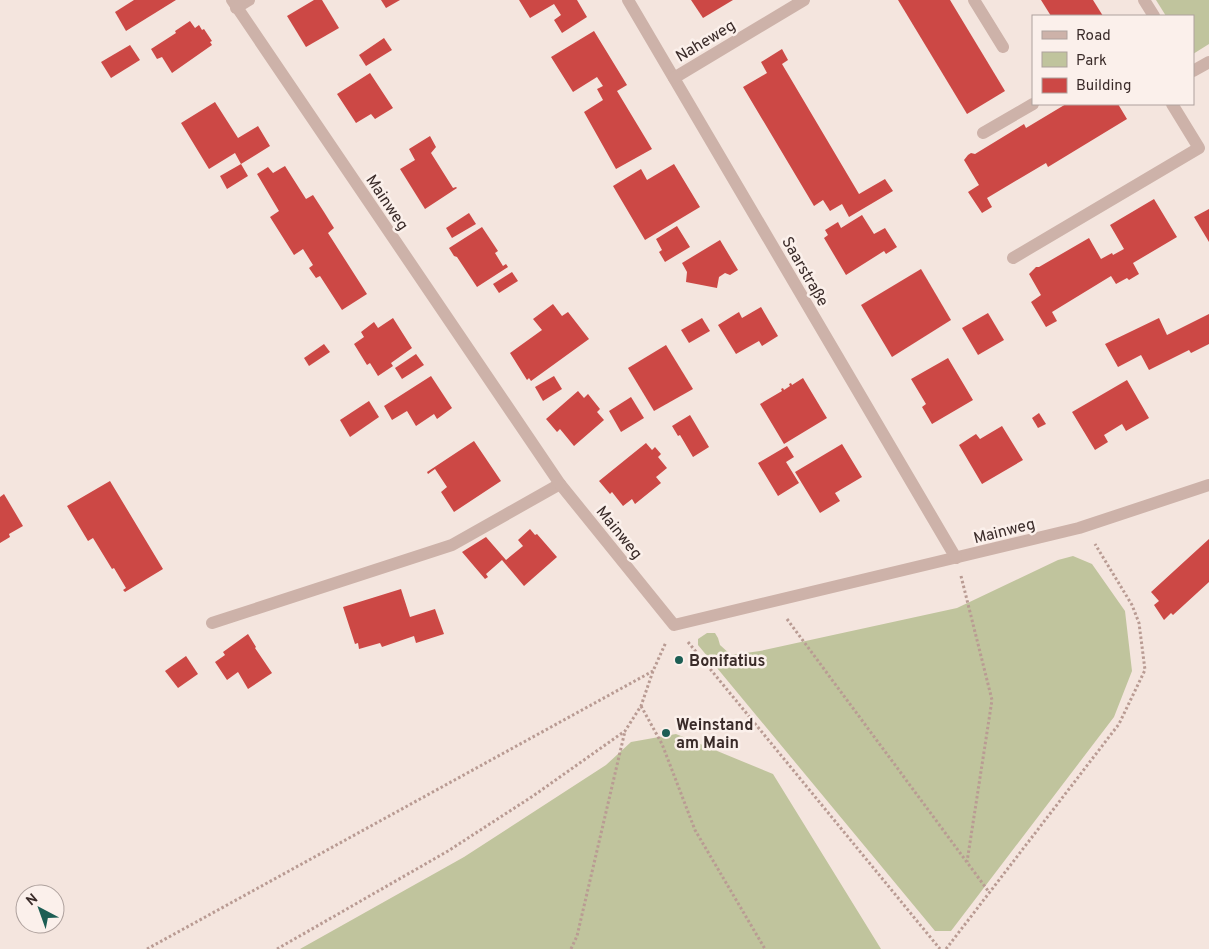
<svg xmlns="http://www.w3.org/2000/svg" width="1209" height="949" viewBox="0 0 1209 949" font-family="Overpass,sans-serif">
	<style>
		.green { fill: #c0c49d }
		.building { fill: #cc4845 }
		.lines { fill: none; stroke-linecap: round; stroke-linejoin: round }
		.path { stroke: #b99b93; stroke-width: 3; stroke-dasharray: 2.5 2.5; stroke-linecap: butt }
		.lane { stroke: #cdb2a9; stroke-width: 12 }
		.street { stroke: #cdb2a9; stroke-width: 12 }
		.poi-dot { fill: #1c5e54; stroke: #fbf0eb; stroke-width: 2 }
		.labels { text-anchor: middle; stroke-width: 5; stroke-linejoin: round; paint-order: stroke }
		.street-label { font-size: 16px; fill: #3a2b29; stroke: #fbf0eb }
		.poi-label { font-size: 16px; font-weight: bold; fill: #3a2b29; stroke: #fbf0eb; text-anchor: start }
	</style>
	<rect width="100%" height="100%" fill="#f4e5de"/>
	<!-- green -->
	<g class="green">
		<polygon points="1156,0 1209,0 1209,44 1193,54 1193,16 1166,16"/>
		<polygon points="1073,556 1092,564 1125,611 1132,671 1114,717 951,931 935,931 698,645 698,639 707,633 715,633 718,638 720,645 731,655 760,651 957,608 1058,560"/>
		<polygon points="676,734 773,774 881,949 300,949 464,857 606,765 631,742"/>
	</g>
	<!-- building -->
	<g class="building">
		<polygon points="134,0 176,0 126,31 115,12"/>
		<polygon points="314,0 322,0 339,28 306,47 287,16"/>
		<polygon points="381,0 400,0 386,8"/>
		<polygon points="519,0 577,0 587,17 562,33 554,20 561,15 554,4 530,18"/>
		<polygon points="691,0 733,0 703,18"/>
		<polygon points="898,0 950,0 1005,91 967,114"/>
		<polygon points="1041,0 1093,0 1103,16 1051,16"/>
		<polygon points="190,21 195,28 199,25 202,30 204,29 212,41 210,42 212,45 172,73 162,57 157,59 151,49 176,33 175,31"/>
		<polygon points="594,31 627,85 617,91 652,149 616,169 584,112 603,100 597,89 603,86 597,77 573,92 551,57"/>
		<polygon points="384,38 392,50 366,66 359,55"/>
		<polygon points="130,45 140,60 111,78 101,62"/>
		<polygon points="782,49 788,60 782,64 859,194 885,179 893,191 849,217 842,204 830,211 823,200 814,206 743,87 767,73 761,62"/>
		<polygon points="370,73 393,108 375,119 371,114 356,123 337,94"/>
		<polygon points="215,102 238,138 258,126 270,146 241,164 248,176 227,189 220,176 241,164 235,153 209,169 181,123"/>
		<polygon points="1066,104 1118,104 1127,119 1048,167 1046,163 987,198 992,207 982,213 968,192 979,185 964,160 968,155 971,153 975,154 1024,124 1026,128"/>
		<polygon points="430,136 436,147 431,153 453,188 456,187 457,188 425,209 400,169 415,160 409,149"/>
		<polygon points="674,164 700,207 645,240 613,186 641,169 647,180"/>
		<polygon points="285,166 306,199 313,195 324,212 334,228 328,233 367,294 342,310 320,276 316,278 309,268 313,265 303,249 294,255 270,217 279,211 257,174 268,167 273,173"/>
		<polygon points="1154,199 1177,237 1133,263 1139,274 1129,280 1127,278 1116,284 1111,276 1052,312 1057,321 1046,327 1031,302 1041,295 1029,274 1036,267 1039,267 1089,238 1101,259 1112,253 1113,255 1124,249 1110,225"/>
		<polygon points="1209,209 1209,242 1194,217"/>
		<polygon points="469,213 476,224 452,238 446,228"/>
		<polygon points="862,215 874,234 885,228 897,247 886,254 884,251 846,275 824,238 828,235 825,230 838,222 841,228"/>
		<polygon points="677,226 690,247 665,262 659,252 662,250 656,239"/>
		<polygon points="482,227 498,251 495,253 503,266 506,264 508,267 477,287 457,257 454,256 449,248"/>
		<polygon points="720,240 738,270 730,275 725,273 719,277 717,288 686,282 687,272 682,263"/>
		<polygon points="921,269 951,320 892,357 861,305"/>
		<polygon points="512,272 518,281 499,293 493,284"/>
		<polygon points="553,304 562,316 568,312 589,339 531,381 529,378 527,380 510,353 542,330 533,319"/>
		<polygon points="761,307 778,336 762,346 759,341 736,354 718,325 739,312 742,318"/>
		<polygon points="988,313 1004,340 978,355 962,328"/>
		<polygon points="1209,314 1209,344 1191,353 1189,350 1149,370 1141,355 1118,367 1105,344 1159,318 1167,335"/>
		<polygon points="393,318 412,348 391,363 393,366 378,376 370,363 367,365 354,344 364,337 361,332 374,322 378,328"/>
		<polygon points="702,318 710,331 689,343 681,330"/>
		<polygon points="324,344 330,352 309,366 304,358"/>
		<polygon points="666,345 693,389 654,411 628,368"/>
		<polygon points="416,354 424,365 402,379 395,368"/>
		<polygon points="948,358 973,400 932,424 922,407 926,404 911,379"/>
		<polygon points="431,376 452,408 437,419 434,414 416,426 407,411 392,420 384,406"/>
		<polygon points="554,376 562,389 543,401 535,387"/>
		<polygon points="803,378 827,418 784,444 760,404 782,391 781,389 783,388 784,390 790,386 789,384 791,383 792,385"/>
		<polygon points="1127,380 1149,418 1126,431 1122,424 1104,435 1108,442 1095,450 1072,412"/>
		<polygon points="578,391 584,398 588,394 600,409 597,412 604,420 574,446 560,429 557,432 546,419"/>
		<polygon points="631,397 644,418 621,432 609,411"/>
		<polygon points="369,401 379,417 350,437 340,420"/>
		<polygon points="1039,413 1046,424 1038,428 1032,418"/>
		<polygon points="690,415 709,447 693,457 680,435 678,436 672,426"/>
		<polygon points="1002,426 1023,460 982,484 959,445 976,434 980,439"/>
		<polygon points="474,441 501,481 454,512 441,492 447,487 435,469 428,474 427,472"/>
		<polygon points="646,443 652,450 655,447 661,454 658,457 667,468 656,477 661,483 635,504 632,499 623,506 612,492 610,494 599,481"/>
		<polygon points="842,444 862,477 835,493 840,501 820,513 795,472"/>
		<polygon points="787,446 794,457 786,462 799,483 778,496 758,463"/>
		<polygon points="110,481 163,569 125,592 123,590 126,588 114,568 112,569 93,538 88,541 67,506"/>
		<polygon points="4,494 23,526 9,534 10,537 0,543 0,497"/>
		<polygon points="530,529 535,535 537,534 557,557 524,586 502,560 486,574 488,577 485,579 462,552 486,537 506,560 523,546 518,540"/>
		<polygon points="1209,539 1209,582 1173,615 1171,613 1164,620 1154,605 1159,601 1151,592"/>
		<polygon points="401,589 410,617 435,609 444,634 416,643 414,636 382,647 380,643 359,649 358,643 355,644 343,607"/>
		<polygon points="248,634 256,647 255,648 272,673 248,689 238,672 227,680 215,662 225,655 223,652"/>
		<polygon points="186,656 198,674 178,688 165,671"/>
	</g>
	<g class="lines">
		<!-- path -->
		<g class="path">
			<polyline points="961,576 992,700 967,862"/>
			<polyline points="787,619 989,892"/>
			<polyline points="688,642 940,949"/>
			<polyline points="641,706 662,744 695,830 765,949"/>
			<polyline points="147,949 653,671"/>
			<polyline points="277,949 448,851 533,796 625,731 641,706 653,671 666,642"/>
			<polyline points="571,949 577,936 625,731"/>
			<polyline points="946,949 1119,724 1145,670 1139,623 1132,605 1095,544"/>
		</g>
		<!-- lane -->
		<g class="lane">
			<polyline points="974,0 1003,47"/>
			<polyline points="983,133 1033,104"/>
			<polyline points="1013,258 1199,148 1172,104"/>
			<polyline points="212,623 452,545 560,484"/>
		</g>
		<!-- street -->
		<g class="street">
			<polyline points="232,0 560,484 674,625 1079,528 1209,485"/>
			<polyline points="628,0 956,558"/>
			<polyline points="1144,0 1154,16"/>
			<polyline points="236,8 249,0"/>
			<polyline points="1193,71 1209,62"/>
			<polyline points="674,78 804,0"/>
		</g>
	</g>
	<!-- markers -->
	<g class="poi-dot">
		<circle cx="679" cy="660" r="5"/>
		<circle cx="666" cy="733" r="5"/>
	</g>
	<g class="labels">
		<!-- street labels -->
		<g class="street-label">
			<text transform="translate(705 40) rotate(-31)" y="6">Naheweg</text>
			<text transform="translate(388 202) rotate(56)" y="6">Mainweg</text>
			<text transform="translate(806 271) rotate(60)" y="6">Saarstraße</text>
			<text transform="translate(1004 530) rotate(-14)" y="6">Mainweg</text>
			<text transform="translate(620 532) rotate(51)" y="6">Mainweg</text>
		</g>
		<!-- poi labels -->
		<g class="poi-label">
			<text x="689" y="666">Bonifatius</text>
			<text x="676" y="730">Weinstand<tspan x="676" dy="18">am Main</tspan></text>
		</g>
	</g>
	<!-- legend -->
	<rect x="1032" y="15" width="162" height="90" fill="#fbf0eb" stroke="#aea19d"/>
	<rect x="1042" y="31" width="25" height="8" fill="#cdb2a9" stroke="#aea19d"/>
	<text x="1076" y="40" font-size="15" fill="#3a2b29">Road</text>
	<rect x="1042" y="52" width="25" height="15" fill="#c0c49d" stroke="#aea19d"/>
	<text x="1076" y="65" font-size="15" fill="#3a2b29">Park</text>
	<rect x="1042" y="78" width="25" height="15" fill="#cc4845" stroke="#aea19d"/>
	<text x="1076" y="90" font-size="15" fill="#3a2b29">Building</text>
	<!-- north arrow -->
	<g transform="translate(40 909) rotate(319)"><circle r="24" fill="#fbf0eb" stroke="#aea19d"/>
	<path d="M0-4L9 19L0 12L-9 19Z" fill="#1c5e54"/>
	<text y="-8" font-size="14" font-weight="bold" text-anchor="middle" fill="#3a2b29">N</text>
	</g>
</svg>
